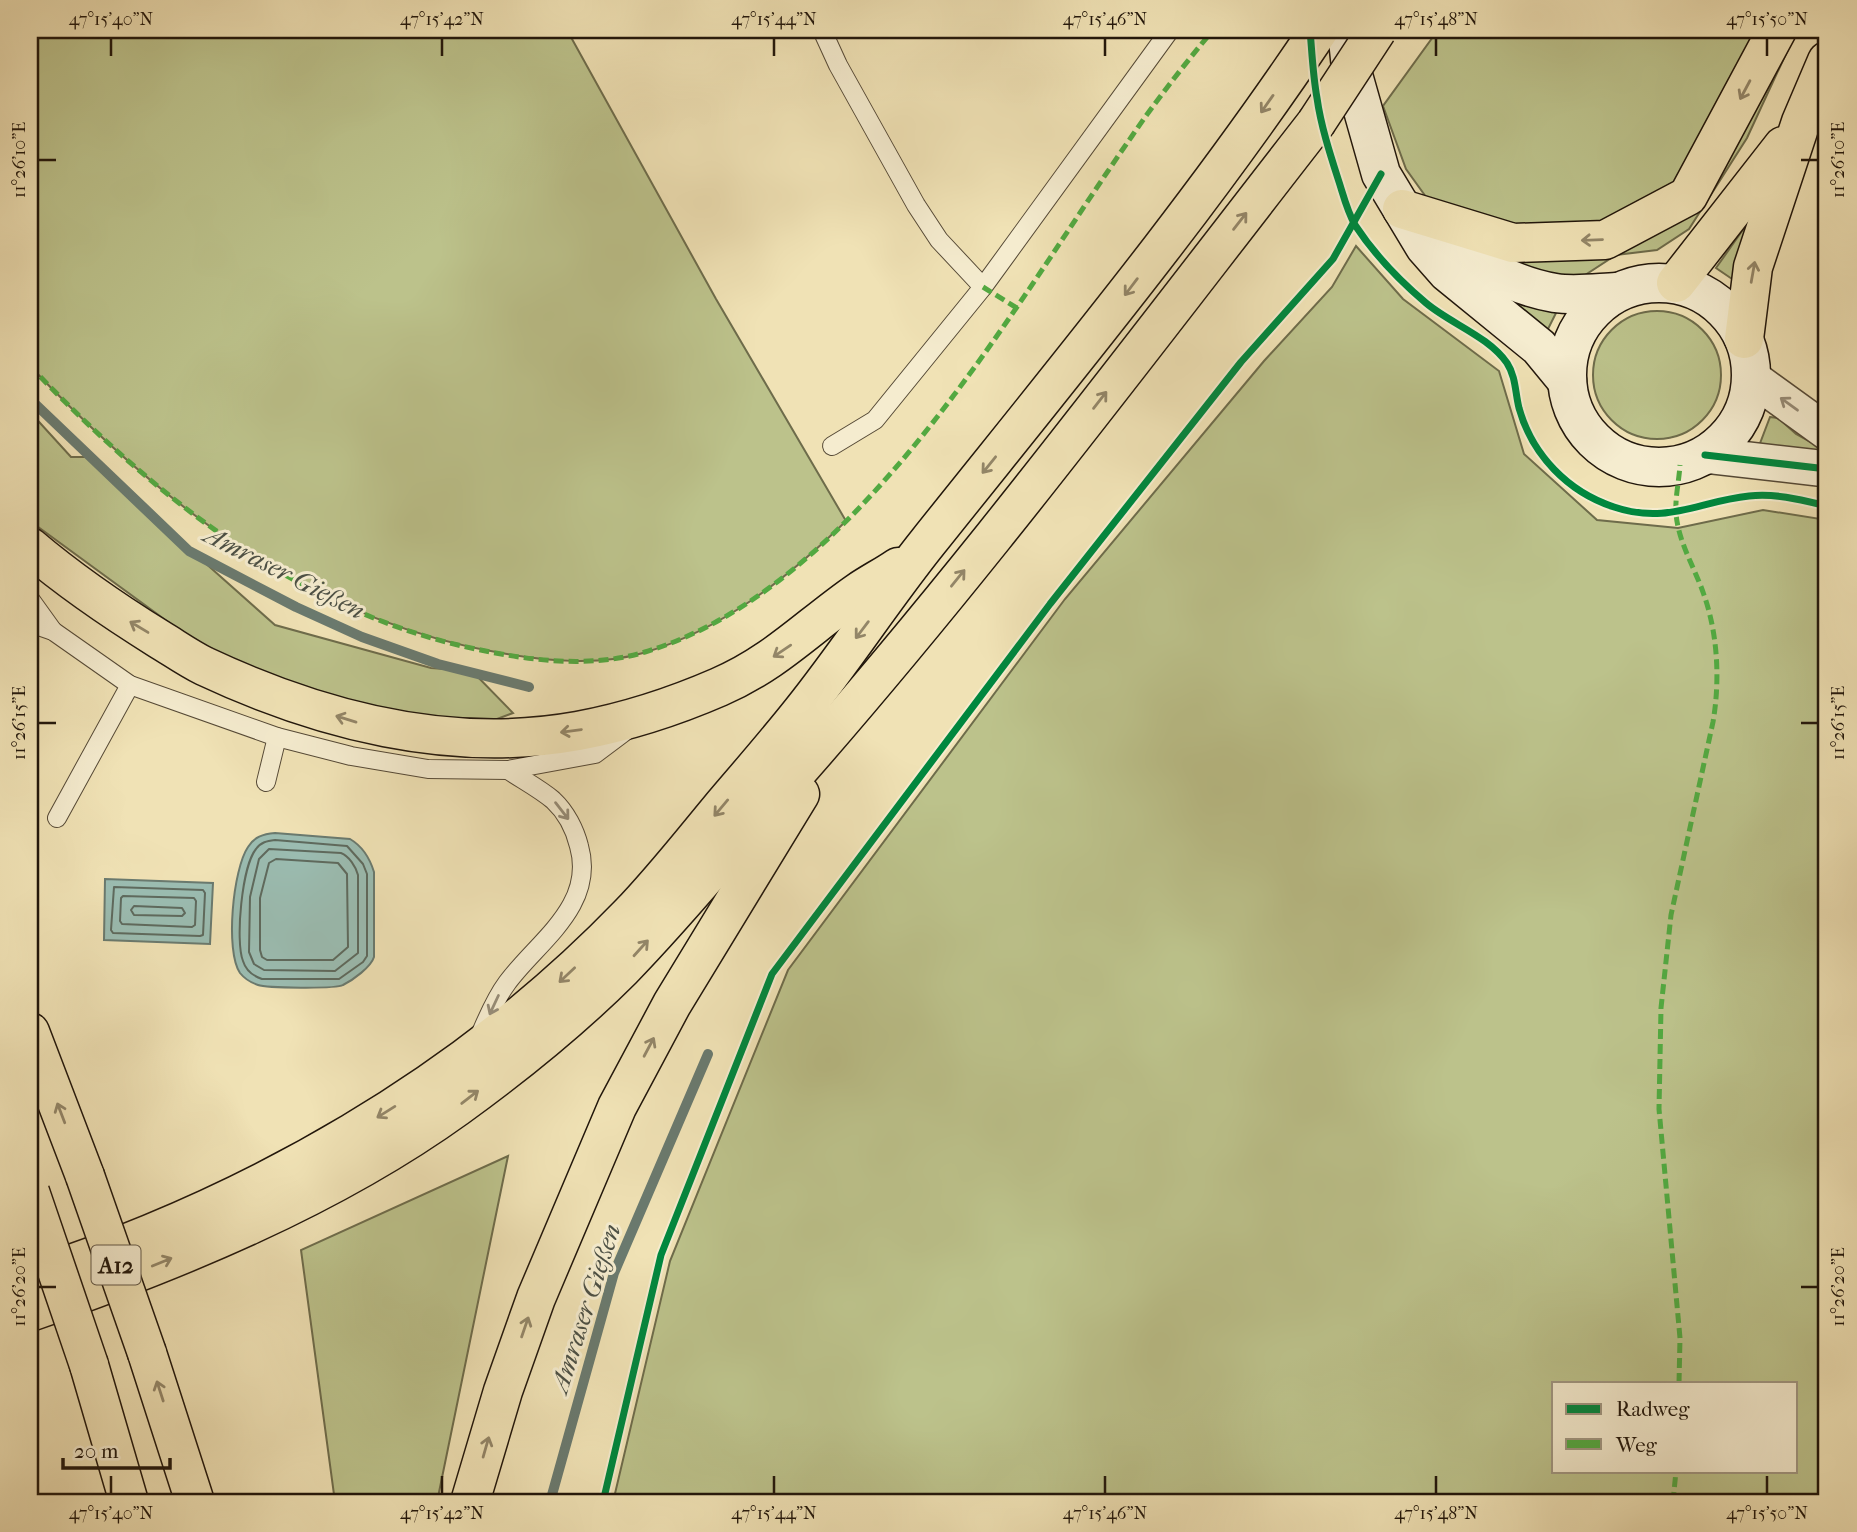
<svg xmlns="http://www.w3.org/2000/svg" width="1857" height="1532" viewBox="0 0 1857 1532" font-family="'IM FELL French Canon',serif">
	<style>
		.green { fill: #bcc28b; stroke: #6e6c4b; stroke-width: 2; fill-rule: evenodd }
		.water { fill: #9bbdb2; stroke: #6a7a6f; stroke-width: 2 }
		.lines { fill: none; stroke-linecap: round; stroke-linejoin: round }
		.shore { stroke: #5e6a5e; stroke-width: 2 }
		.stream { stroke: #6a7a6f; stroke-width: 10 }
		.lane-casing { stroke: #554936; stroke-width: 20 }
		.street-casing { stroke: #554936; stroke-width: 38 }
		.secondary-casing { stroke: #21160b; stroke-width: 41 }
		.primary-casing { stroke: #21160b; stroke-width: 41 }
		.highway-casing { stroke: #21160b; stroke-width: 41 }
		.lane { stroke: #f5eccf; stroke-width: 18 }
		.street { stroke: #f5eccf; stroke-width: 35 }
		.secondary { stroke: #f5eccf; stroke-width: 38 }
		.primary { stroke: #f0e2b5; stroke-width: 38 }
		.highway { stroke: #f0e2b5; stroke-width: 38 }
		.highway-bridge-casing { stroke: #21160b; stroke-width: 41; stroke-linecap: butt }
		.highway-bridge { stroke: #f0e2b5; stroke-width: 38 }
		.quiet { stroke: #52a941; stroke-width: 5; stroke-dasharray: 10 5; stroke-linecap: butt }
		.cycleway-casing { stroke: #f5eccf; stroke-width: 11 }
		.cycleway { stroke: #00873e; stroke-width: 7 }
		.oneway { stroke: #938668 }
		.oneway2 { stroke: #968c77 }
		.ticks { fill: none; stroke: #21160b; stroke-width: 2.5 }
		.labels { text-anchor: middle; stroke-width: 6; stroke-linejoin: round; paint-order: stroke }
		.shield { fill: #f5eccf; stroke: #615646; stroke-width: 2 }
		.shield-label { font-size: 23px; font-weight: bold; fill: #21160b }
		.water-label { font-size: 26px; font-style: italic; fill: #4c5045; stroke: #f5eccf }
		.neatline { fill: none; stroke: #21160b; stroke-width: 2.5 }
		.ticks-label { font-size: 18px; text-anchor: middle; fill: #21160b }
	</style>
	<rect width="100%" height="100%" fill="#f0e2b5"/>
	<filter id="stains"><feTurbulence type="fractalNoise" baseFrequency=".00286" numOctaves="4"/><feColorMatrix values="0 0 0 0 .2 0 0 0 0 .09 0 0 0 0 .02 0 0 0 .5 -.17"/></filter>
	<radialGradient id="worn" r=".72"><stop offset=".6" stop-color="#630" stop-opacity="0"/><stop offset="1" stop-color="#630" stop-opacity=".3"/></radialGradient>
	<!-- green -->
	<g class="green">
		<path d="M30,30h537l149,269 130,222c-58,57 -124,109 -203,132 -45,13 -96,8 -142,0 -191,-32 -341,-150 -471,-287z"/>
		<polygon points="1438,30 1797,30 1747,138 1689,229 1657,250 1616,255 1582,277 1533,278 1444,222 1406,169 1383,106"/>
		<polygon points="1754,214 1735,281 1716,268"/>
		<path d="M1356,246l47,53 96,72 25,83 73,66 81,8 85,-18 64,10v982h-1214l57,-241 118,-291 277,-371 199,-238 68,-74zM1554,1383h242v88h-242z"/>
		<polygon points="1465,271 1559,307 1544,337"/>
		<circle cx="1657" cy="375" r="64"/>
		<polygon points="30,412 71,457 86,457 275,625 431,668 472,671 513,713 489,722 384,711 227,665 30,521"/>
		<polygon points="1770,417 1778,418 1796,434 1827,451 1827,458 1759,446"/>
		<polygon points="508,1156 437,1502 335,1502 301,1250"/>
	</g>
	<!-- water -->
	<g class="water">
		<path d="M275,833l75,6c12,7 20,20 24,33v85c-3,10 -21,23 -31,28 -7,4 -77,3 -85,0 -6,-2 -14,-7 -18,-12 -15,-22 -7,-104 8,-126 6,-10 15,-13 27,-14z"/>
		<polygon points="105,879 213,883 210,944 104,940"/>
	</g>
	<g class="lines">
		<!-- shore -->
		<g class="shore">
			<path d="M275,840l72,6 16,18 4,10v82l-4,6 -24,17h-77c-9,-3 -16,-8 -19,-18 -8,-20 -1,-95 13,-112 5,-7 11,-8 19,-9z"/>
			<path d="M269,849l72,4c8,3 15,14 17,22v78l-23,18 -71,-1 -10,-6 -5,-12 1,-55 9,-38z"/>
			<polygon points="276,859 338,863 347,874 348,947 333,960 267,960 262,957 260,950 260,898 269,863"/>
			<polygon points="114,887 203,890 205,893 203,935 200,936 113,933 111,930"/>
			<polygon points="123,896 194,898 196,901 195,925 192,927 122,924 120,921 121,898"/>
			<polygon points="134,906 182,908 185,913 182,916 134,915 131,910"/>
		</g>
		<!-- stream -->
		<g class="stream">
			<polyline points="30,399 189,551 296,607 362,637 438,664 529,687"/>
			<polyline points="550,1502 614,1273 708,1054"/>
		</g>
		<!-- lane casing -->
		<g class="lane-casing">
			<g id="lane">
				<polyline points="822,30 838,65 916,205 939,240 983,287 1170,30"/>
				<polyline points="832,446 875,420 983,287"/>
				<polyline points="30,599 53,631"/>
				<polyline points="30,623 53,631 130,685 277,737 351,756 428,769 508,770 595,754 627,730"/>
				<polyline points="266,782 277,737"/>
				<polyline points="57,818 130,685"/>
				<path d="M480,1035c8,-18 15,-36 27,-52 30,-41 89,-77 72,-137 -4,-16 -13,-34 -26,-46 -13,-11 -30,-20 -45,-30"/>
			</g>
		</g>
		<!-- street casing -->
		<g class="street-casing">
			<g id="street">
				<polyline points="1751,377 1827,432"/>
				<polyline points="1705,455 1827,469"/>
			</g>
		</g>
		<!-- secondary casing -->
		<g class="secondary-casing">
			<g id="secondary">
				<polyline points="1347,30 1351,68 1381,174 1425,247 1447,272 1539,347 1567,381"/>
				<path d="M1437,236c33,26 76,50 118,57 20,3 41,0 61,-1"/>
				<circle cx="1659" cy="375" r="92"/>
			</g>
		</g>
		<!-- primary casing -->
		<g class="primary-casing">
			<g id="primary">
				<polyline points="1402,209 1513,243 1605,240 1688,196 1777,30"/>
				<polyline points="1676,283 1783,146"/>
				<polyline points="1744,339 1753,267 1801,122 1827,61"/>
			</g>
		</g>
		<!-- highway casing -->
		<g class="highway-casing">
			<g id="highway">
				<path d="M30,547c40,34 84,64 129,92 15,9 29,19 45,27 115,54 246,88 374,65 48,-9 95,-24 141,-44 56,-24 90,-61 139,-95 13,-9 27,-16 40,-25"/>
				<polyline points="30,1032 85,1176"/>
				<path d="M30,1278c224,-73 435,-193 599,-363 32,-33 61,-70 90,-105 28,-33 56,-65 83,-99 44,-55 82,-114 126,-169 134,-168 272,-334 391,-512"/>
				<path d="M30,1312c146,-51 301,-114 427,-205 58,-42 115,-88 165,-138 50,-51 96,-107 143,-161 195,-218 371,-454 551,-685"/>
				<polyline points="147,1353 195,1502"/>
				<polyline points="89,1365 129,1502"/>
				<polyline points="470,1502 503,1391 536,1298 617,1107 672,1004 800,794"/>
			</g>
		</g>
		<!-- lane -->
		<use href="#lane" class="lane"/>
		<!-- street -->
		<use href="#street" class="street"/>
		<!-- secondary -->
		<use href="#secondary" class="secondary"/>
		<!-- primary -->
		<use href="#primary" class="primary"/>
		<!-- highway -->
		<use href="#highway" class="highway"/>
		<!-- highway-bridge casing -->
		<g class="highway-bridge-casing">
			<g id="highway-bridge">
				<polyline points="1316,123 1377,30"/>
				<polyline points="85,1176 147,1353"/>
				<polyline points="30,1192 89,1365"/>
			</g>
		</g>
		<!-- highway-bridge -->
		<use href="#highway-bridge" class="highway-bridge"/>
		<!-- quiet -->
		<g class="quiet">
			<polyline points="983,287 1017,308"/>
			<path d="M30,366c118,124 258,238 428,279 59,14 128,25 187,7 213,-64 366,-343 487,-516 25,-37 53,-72 81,-106"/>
			<path d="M1679,1383l1,-45 -21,-229 2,-101 10,-93 42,-193c7,-41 5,-87 -9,-127 -9,-27 -26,-53 -28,-82 -1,-15 3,-32 4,-48"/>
			<polyline points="1673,1502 1676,1471"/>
		</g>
		<!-- cycleway casing -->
		<g class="cycleway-casing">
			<g id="cycleway">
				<path d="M1310,30c2,23 3,46 7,68 4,29 14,59 23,87 4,13 8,28 15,40 19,29 45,56 71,78 25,21 62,33 81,60 9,14 8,29 12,45 13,47 49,84 95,99 53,18 85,-6 135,-11 27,-3 53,4 78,10"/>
				<polyline points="1705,455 1827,469"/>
				<polyline points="603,1502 661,1255 772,974 1050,604 1241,362 1333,259 1381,174"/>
			</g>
		</g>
		<!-- cycleway -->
		<use href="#cycleway" class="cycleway"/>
	</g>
	<!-- one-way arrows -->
	<defs><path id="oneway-shaft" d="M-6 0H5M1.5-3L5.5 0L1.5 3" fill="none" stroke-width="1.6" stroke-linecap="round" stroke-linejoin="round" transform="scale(1.75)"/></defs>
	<g class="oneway">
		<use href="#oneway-shaft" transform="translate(1745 90) rotate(118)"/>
		<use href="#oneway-shaft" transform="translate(1267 104) rotate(125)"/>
		<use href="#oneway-shaft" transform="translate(1240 221) rotate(-52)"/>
		<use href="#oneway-shaft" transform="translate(1592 240) rotate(178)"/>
		<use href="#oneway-shaft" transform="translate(1753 272) rotate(-80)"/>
		<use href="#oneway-shaft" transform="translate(1131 287) rotate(127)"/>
		<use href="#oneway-shaft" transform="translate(1100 400) rotate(-52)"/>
		<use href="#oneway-shaft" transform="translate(989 465) rotate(129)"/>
		<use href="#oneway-shaft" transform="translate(958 578) rotate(-51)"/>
		<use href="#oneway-shaft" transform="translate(139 627) rotate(-149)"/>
		<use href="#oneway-shaft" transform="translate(862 630) rotate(127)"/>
		<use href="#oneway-shaft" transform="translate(782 651) rotate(146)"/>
		<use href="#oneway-shaft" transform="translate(346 719) rotate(-163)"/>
		<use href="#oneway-shaft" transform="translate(571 731) rotate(172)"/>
		<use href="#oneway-shaft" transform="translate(721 808) rotate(130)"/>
		<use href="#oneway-shaft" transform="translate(641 948) rotate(-48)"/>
		<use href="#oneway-shaft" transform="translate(567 975) rotate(137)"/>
		<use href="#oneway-shaft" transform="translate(649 1047) rotate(-62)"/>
		<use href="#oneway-shaft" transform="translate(470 1097) rotate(-38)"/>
		<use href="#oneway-shaft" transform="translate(386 1112) rotate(148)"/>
		<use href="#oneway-shaft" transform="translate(61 1113) rotate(-111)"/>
		<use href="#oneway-shaft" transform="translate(162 1262) rotate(-22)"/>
		<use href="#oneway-shaft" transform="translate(525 1327) rotate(-71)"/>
		<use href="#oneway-shaft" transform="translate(160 1391) rotate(-108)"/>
		<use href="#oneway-shaft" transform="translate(486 1447) rotate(-74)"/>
	</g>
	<g class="oneway2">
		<use href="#oneway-shaft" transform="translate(1789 404) rotate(-144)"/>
		<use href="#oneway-shaft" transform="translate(562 811) rotate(52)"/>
		<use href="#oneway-shaft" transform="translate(494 1005) rotate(115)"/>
	</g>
	<!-- ticks -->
	<path class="ticks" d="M111,38v18M442,38v18M774,38v18M1105,38v18M1436,38v18M1767,38v18M38,160h18M1801,160h17M38,723h18M1801,723h17M38,1287h18M1801,1287h17M111,1476v18M442,1476v18M774,1476v18M1105,1476v18M1436,1476v18M1767,1476v18"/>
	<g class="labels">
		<!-- shield labels -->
		<rect class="shield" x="91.5" y="1245.5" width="49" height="39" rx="5"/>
		<g class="shield-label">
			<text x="116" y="1273">A12</text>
		</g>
		<!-- water labels -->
		<g class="water-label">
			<text transform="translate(285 572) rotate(27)" y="9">Amraser Gießen</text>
			<text transform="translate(585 1308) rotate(-72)" y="9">Amraser Gießen</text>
		</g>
	</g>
	<!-- margin -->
	<rect width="1857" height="1532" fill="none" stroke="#f0e2b5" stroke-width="77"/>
	<!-- legend -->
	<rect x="1552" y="1382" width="245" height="91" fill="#f5eccf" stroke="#a09681" stroke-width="2"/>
	<rect x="1566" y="1404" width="35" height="10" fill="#00873e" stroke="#a09681" stroke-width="2"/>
	<text x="1616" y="1416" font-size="21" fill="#21160b">Radweg</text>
	<rect x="1566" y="1439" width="35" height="10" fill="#52a941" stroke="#a09681" stroke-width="2"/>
	<text x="1616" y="1452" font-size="21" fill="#21160b">Weg</text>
	<!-- scale -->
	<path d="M63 1458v10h107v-10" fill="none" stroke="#21160b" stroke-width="3.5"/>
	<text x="74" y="1458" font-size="21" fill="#21160b" stroke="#f5eccf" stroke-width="5" paint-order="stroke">20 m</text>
	<rect x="38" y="38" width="1780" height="1456" class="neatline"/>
	<g class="ticks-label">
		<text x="111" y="25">47°15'40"N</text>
		<text x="442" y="25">47°15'42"N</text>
		<text x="774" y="25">47°15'44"N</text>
		<text x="1105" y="25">47°15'46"N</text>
		<text x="1436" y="25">47°15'48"N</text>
		<text x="1767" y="25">47°15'50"N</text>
		<text transform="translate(1838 160) rotate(-90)" y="6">11°26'10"E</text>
		<text transform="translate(19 160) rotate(-90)" y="6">11°26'10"E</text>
		<text transform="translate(1838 723) rotate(-90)" y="6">11°26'15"E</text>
		<text transform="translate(19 723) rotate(-90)" y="6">11°26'15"E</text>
		<text transform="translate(1838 1287) rotate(-90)" y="6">11°26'20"E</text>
		<text transform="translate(19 1287) rotate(-90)" y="6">11°26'20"E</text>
		<text x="111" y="1519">47°15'40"N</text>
		<text x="442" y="1519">47°15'42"N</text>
		<text x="774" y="1519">47°15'44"N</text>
		<text x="1105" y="1519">47°15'46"N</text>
		<text x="1436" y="1519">47°15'48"N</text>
		<text x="1767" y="1519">47°15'50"N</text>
	</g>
	<rect width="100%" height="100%" filter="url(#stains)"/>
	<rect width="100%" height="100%" fill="url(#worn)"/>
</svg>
